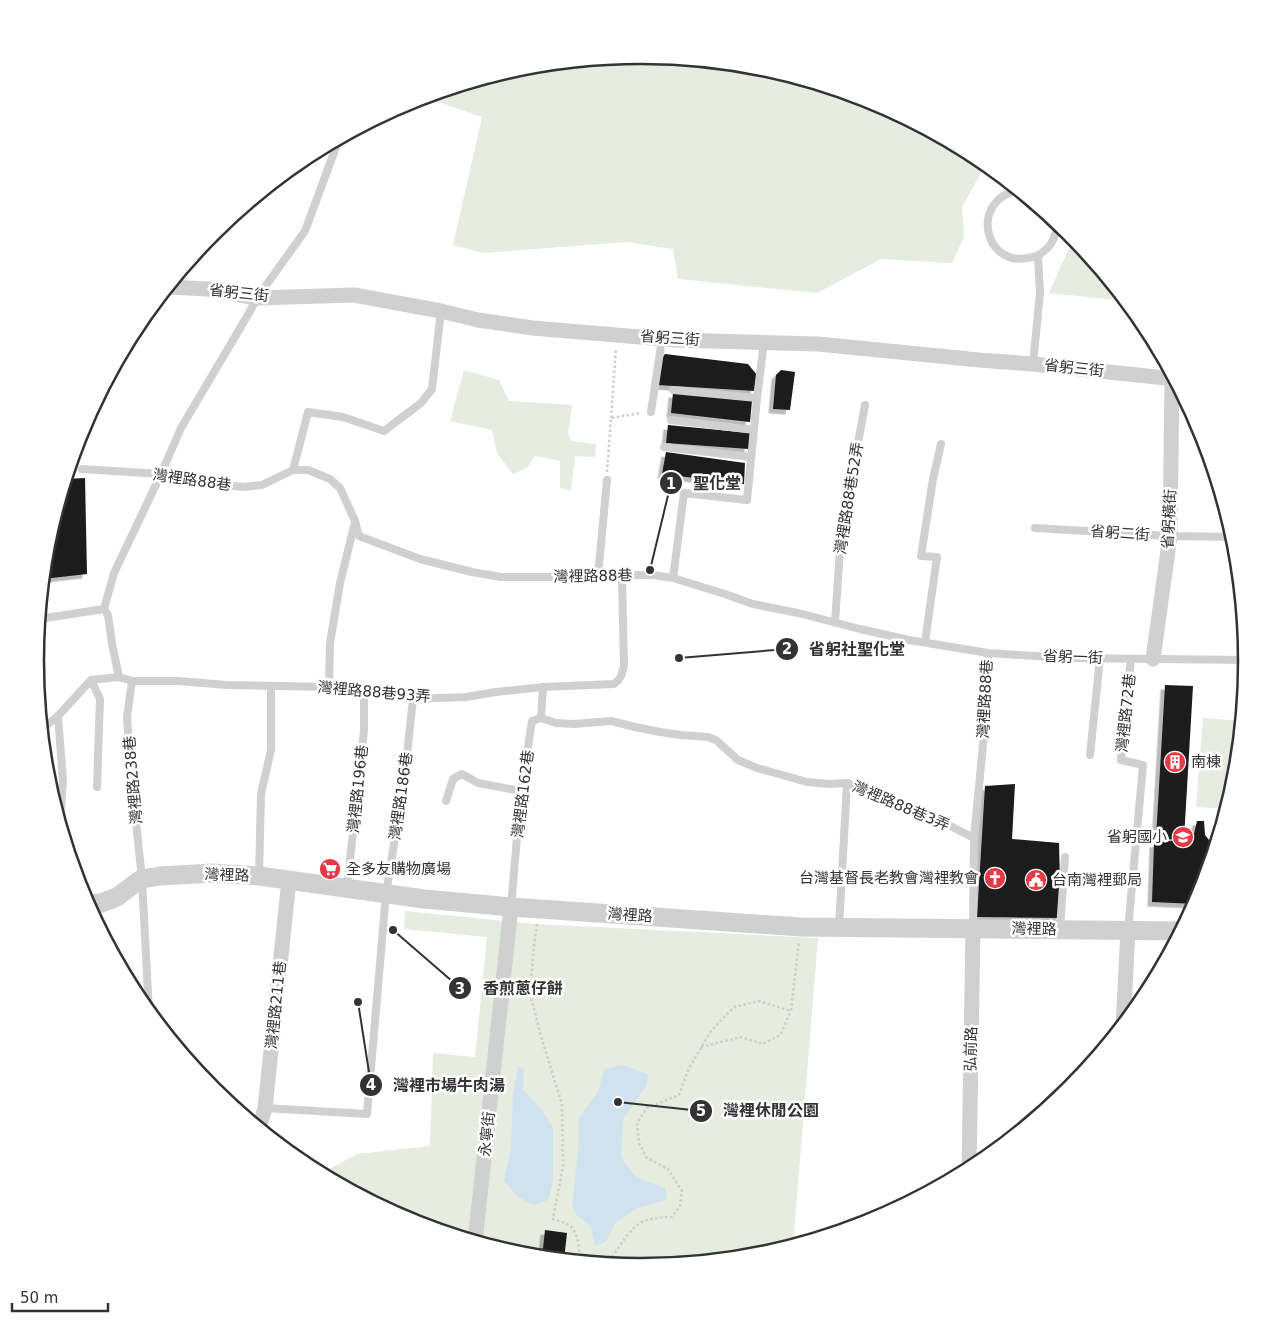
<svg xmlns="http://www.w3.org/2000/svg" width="1283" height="1323" viewBox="0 0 1283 1323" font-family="'DejaVu Sans','Noto Sans TC',sans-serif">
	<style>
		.green { fill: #e6ecdf }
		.water { fill: #cfe2ee }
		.building { fill: #1a1a1a; filter: url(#shadow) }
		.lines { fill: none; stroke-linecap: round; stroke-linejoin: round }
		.path { stroke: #cdcdcd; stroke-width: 2.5; stroke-dasharray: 2.5 2.5; stroke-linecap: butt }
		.service { stroke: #d0d0d0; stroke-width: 8 }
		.minor { stroke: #d0d0d0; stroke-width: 15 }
		.tertiary { stroke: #d0d0d0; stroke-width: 19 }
		.labels { text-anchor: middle; stroke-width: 5; stroke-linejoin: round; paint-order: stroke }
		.street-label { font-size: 15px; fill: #333; stroke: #fff }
		.poi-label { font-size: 15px; fill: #333; stroke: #fff; text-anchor: start }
		.rim { fill: none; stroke: #333; stroke-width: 2.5 }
		.leader { fill: none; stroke: #333; stroke-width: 2 }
		.callout-dot { fill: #333; stroke: #fff; stroke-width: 2 }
		.mark-label { font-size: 15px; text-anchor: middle; font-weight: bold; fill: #fff }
		.callout-label { font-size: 16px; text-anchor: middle; font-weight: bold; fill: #333; stroke: #fff; stroke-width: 5; stroke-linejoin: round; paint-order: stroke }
	</style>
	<defs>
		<filter id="shadow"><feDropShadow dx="-4.5" dy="4.5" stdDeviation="0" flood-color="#0004"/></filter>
	</defs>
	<rect width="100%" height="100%" fill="#fff"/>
	<!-- green -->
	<g class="green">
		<polygon points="642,55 760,67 874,101 979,157 986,164 962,207 964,237 952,263 881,259 817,293 678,279 673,249 627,242 483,253 453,245 482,117 423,97 523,67"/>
		<polygon points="1074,237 1127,301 1049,293"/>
		<polygon points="464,370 499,380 509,401 572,405 568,433 571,441 596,444 595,457 575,456 571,491 560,488 560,461 535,456 527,468 513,474 497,453 492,430 450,421"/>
		<polygon points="1203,718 1242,721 1236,780 1227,809 1196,807"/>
		<polygon points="405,911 535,924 818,938 793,1246 760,1256 641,1268 523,1256 409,1222 320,1174 357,1154 430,1146 433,1053 475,1057 487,937 404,929"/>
	</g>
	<!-- water -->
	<g class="water">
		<polygon points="622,1065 648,1074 646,1086 623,1119 621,1157 634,1175 647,1182 665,1188 667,1200 637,1208 615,1223 606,1242 595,1246 591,1226 577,1216 572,1205 578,1152 579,1118 598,1092 604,1069"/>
		<polygon points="518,1066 524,1069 523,1090 542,1110 553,1128 553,1181 548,1200 534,1205 518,1197 504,1181 511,1147 513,1096"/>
	</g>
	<!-- building -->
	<g class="building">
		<polygon points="665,354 748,364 757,375 755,391 658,385 662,358"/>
		<polygon points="781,370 795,372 790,410 773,409 776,375"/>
		<polygon points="673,393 752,401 750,422 671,413"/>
		<polygon points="668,425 750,433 749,449 666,443"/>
		<polygon points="666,452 745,463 744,484 662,474"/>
		<polygon points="85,478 87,574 43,579 47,543 66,479"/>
		<polygon points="1165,685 1193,686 1184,839 1193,838 1197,821 1204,821 1205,835 1209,840 1209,871 1202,894 1196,904 1152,902 1154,843 1179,840 1156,838"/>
		<polygon points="1015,784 1012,839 1059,843 1061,918 977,917 985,786"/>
		<polygon points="1136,994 1148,994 1135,1011"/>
		<polygon points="545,1230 567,1233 564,1260 542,1258"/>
	</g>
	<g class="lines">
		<!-- path -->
		<g class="path">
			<polyline points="611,418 616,348"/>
			<polyline points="607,472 611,418 641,413"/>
			<path d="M537,924l-3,21 -4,48 12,47 20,64 1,62 -10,53c5,2 11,3 16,6 10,7 10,24 11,35l27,2c11,-11 23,-36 37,-41 9,-3 19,-4 28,-4l8,-11 2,-15 -14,-22 -21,-11 -8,-15 -2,-20 10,-15 32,-13 10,-27 22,-37 23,-24 25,-6 32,10 8,-70"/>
			<polyline points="701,1047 741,1037 763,1044 780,1035 791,1011"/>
		</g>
		<!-- service -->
		<g class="service">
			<path d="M1019,190c-49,9 -36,76 8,68 7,-1 12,-2 17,-7 10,-7 13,-19 12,-30"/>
			<polyline points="1033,364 1040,293 1038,256"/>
			<polyline points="673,390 757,398"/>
			<polyline points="651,412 662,339"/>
			<polyline points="671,420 754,430"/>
			<polyline points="664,447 751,457"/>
			<polyline points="82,469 161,474 203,482 243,487 262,485 293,470 308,470 330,479 340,488 355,521 359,536 420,559 472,572 501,577 586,577 639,575 653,575 673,578 725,594 753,604 798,613 860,629 909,640 988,653 1066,658 1248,660"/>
			<polyline points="293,470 308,412 343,417 384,431 421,403 432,389 441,311"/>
			<polyline points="1035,528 1170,536 1234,537"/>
			<polyline points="598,576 607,480"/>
			<polyline points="673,578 684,493 747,500 757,398 764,342"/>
			<polyline points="104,609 108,615 112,644 119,677"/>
			<polyline points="39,619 104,609 114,573 161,474 181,428 249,313 257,298 305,231 339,139"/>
			<polyline points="835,622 841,535 865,405"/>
			<polyline points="925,642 937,557 921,556 933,479 941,444"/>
			<polyline points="91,680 100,699 97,787"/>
			<polyline points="132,681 127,717 131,775 142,879 149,1013"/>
			<polyline points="329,687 330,643 340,583 355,522"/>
			<polyline points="58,716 63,780 60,824"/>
			<polyline points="541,718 556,723 574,724 611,721 635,727 660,732 681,735 708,737 716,740 738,760 757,768 807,782 830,784 847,783 875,794 917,809 974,838"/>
			<path d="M42,729l16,-13 33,-36 28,-3 13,4h46l49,4 102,2 35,4 49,8 53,-2 30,-5 47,-5 71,-3c7,-5 8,-10 10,-18l-2,-90"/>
			<polyline points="1090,755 1100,658"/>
			<polyline points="446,801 453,779 462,774 478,783 521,791"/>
			<polyline points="259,876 261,794 271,750 271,686"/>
			<polyline points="347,888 364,730 364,691"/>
			<polyline points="511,907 521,791 532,721 541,718 543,687"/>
			<polyline points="839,927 847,783"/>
			<polyline points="973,928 974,838 986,714 988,653"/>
			<polyline points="1060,929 1065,857"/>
			<polyline points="1128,930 1143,765 1121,760 1131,659"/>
			<polyline points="265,1108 367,1114 386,894 404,782 413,699"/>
		</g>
		<!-- minor -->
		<g class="minor">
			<polyline points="168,287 208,289 257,298 354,295 441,311 478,320 533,328 675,340 818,344 979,360 1033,364 1175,379"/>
			<polyline points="1153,659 1170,536 1172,379"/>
			<polyline points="1123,1026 1128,930"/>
			<polyline points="259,1128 265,1108 289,880"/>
			<polyline points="969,1171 973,928"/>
			<polyline points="475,1242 511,907"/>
		</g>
		<!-- tertiary -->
		<polyline class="tertiary" points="87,904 101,903 117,897 137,882 142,879 160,876 212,873 259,876 424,899 511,907 801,927 1182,931"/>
	</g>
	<!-- icons -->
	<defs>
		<g id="building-disc" transform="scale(1.125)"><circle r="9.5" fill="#e63946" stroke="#fff"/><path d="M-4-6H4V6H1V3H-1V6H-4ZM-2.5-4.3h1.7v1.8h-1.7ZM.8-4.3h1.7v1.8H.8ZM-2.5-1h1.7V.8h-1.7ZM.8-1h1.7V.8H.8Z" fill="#fff"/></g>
		<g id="school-disc" transform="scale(1.125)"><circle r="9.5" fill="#e63946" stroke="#fff"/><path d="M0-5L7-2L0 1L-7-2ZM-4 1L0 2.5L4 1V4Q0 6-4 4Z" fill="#fff"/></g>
		<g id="supermarket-disc" transform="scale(1.125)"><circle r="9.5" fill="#e63946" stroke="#fff"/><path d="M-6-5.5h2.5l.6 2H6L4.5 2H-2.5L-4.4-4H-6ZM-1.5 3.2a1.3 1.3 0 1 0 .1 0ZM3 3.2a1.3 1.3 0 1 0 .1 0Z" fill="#fff"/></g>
		<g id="church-disc" transform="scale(1.125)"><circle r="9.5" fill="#e63946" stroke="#fff"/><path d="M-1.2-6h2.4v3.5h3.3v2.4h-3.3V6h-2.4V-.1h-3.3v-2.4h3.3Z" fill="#fff"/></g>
		<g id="civic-disc" transform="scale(1.125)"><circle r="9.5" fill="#e63946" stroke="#fff"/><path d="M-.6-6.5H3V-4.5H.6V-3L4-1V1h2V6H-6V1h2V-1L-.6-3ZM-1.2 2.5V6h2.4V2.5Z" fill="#fff"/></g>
	</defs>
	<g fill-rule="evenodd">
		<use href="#building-disc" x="1175" y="762"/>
		<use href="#school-disc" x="1183" y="837"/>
		<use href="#supermarket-disc" x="330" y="869"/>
		<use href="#church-disc" x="995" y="878"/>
		<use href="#civic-disc" x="1036" y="880"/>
	</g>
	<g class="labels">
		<!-- street labels -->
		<g class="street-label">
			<text transform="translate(239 293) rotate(6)" y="5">省躬三街</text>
			<text transform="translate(670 338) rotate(4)" y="5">省躬三街</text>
			<text transform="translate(1074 368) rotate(6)" y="5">省躬三街</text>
			<text transform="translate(192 480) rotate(8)" y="5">灣裡路88巷</text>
			<text transform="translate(849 498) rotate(-81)" y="5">灣裡路88巷52弄</text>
			<text transform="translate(1169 519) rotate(-87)" y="5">省躬橫街</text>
			<text transform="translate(1120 533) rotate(4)" y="5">省躬二街</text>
			<text transform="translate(593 576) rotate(-1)" y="5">灣裡路88巷</text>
			<text transform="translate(1073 657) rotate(2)" y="5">省躬一街</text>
			<text transform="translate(374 692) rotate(5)" y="5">灣裡路88巷93弄</text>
			<text transform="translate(985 699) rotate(-87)" y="5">灣裡路88巷</text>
			<text transform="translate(1126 713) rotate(-84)" y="5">灣裡路72巷</text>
			<text transform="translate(133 780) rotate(-95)" y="5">灣裡路238巷</text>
			<text transform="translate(358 789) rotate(-84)" y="5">灣裡路196巷</text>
			<text transform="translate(523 794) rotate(-83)" y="5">灣裡路162巷</text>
			<text transform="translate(401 796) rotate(-82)" y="5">灣裡路186巷</text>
			<text transform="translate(901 806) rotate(23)" y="5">灣裡路88巷3弄</text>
			<text transform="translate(227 875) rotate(2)" y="5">灣裡路</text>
			<text transform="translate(630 915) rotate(4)" y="5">灣裡路</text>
			<text transform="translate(1034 929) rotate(1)" y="5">灣裡路</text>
			<text transform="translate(276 1005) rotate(-84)" y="5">灣裡路211巷</text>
			<text transform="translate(971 1049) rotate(-89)" y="5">弘前路</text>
			<text transform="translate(487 1134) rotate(-84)" y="5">永寧街</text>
		</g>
		<!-- poi labels -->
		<g class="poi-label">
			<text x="1191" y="767">南棟</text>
			<text x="1167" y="842" text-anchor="end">省躬國小</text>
			<text x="346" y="874">全多友購物廣場</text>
			<text x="979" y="883" text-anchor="end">台灣基督長老教會灣裡教會</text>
			<text x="1052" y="885">台南灣裡郵局</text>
		</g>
	</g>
	<!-- crop -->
	<path d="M0 0H1283V1323H0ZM44 661a597 597 0 1 1 1194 0a597 597 0 1 1-1194 0Z" fill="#fff" fill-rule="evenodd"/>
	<path class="rim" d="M44 661a597 597 0 1 1 1194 0a597 597 0 1 1-1194 0Z"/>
	<!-- callouts -->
	<path class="leader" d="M650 570L671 483M679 658L787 649M393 930L460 988M358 1002L371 1085M618 1102L701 1111"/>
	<g class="callout-dot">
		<circle cx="650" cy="570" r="5"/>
		<circle cx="679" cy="658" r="5"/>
		<circle cx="393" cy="930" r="5"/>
		<circle cx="358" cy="1002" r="5"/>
		<circle cx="618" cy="1102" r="5"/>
		<circle cx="671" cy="483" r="12"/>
		<circle cx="787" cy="649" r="12"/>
		<circle cx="460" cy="988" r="12"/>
		<circle cx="371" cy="1085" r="12"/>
		<circle cx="701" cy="1111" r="12"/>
	</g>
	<g class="mark-label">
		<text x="671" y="489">1</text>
		<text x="787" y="654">2</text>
		<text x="460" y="994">3</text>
		<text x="371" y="1090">4</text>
		<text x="701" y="1116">5</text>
	</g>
	<g class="callout-label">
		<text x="717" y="489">聖化堂</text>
		<text x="857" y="655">省躬社聖化堂</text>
		<text x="523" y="994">香煎蔥仔餅</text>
		<text x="449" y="1091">灣裡市場牛肉湯</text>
		<text x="771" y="1116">灣裡休閒公園</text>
	</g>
	<!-- scale -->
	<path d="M12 1303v8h96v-8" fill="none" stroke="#333333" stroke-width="2.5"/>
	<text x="20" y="1303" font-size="15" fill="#333333" stroke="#ffffff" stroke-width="4" paint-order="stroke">50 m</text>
</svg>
